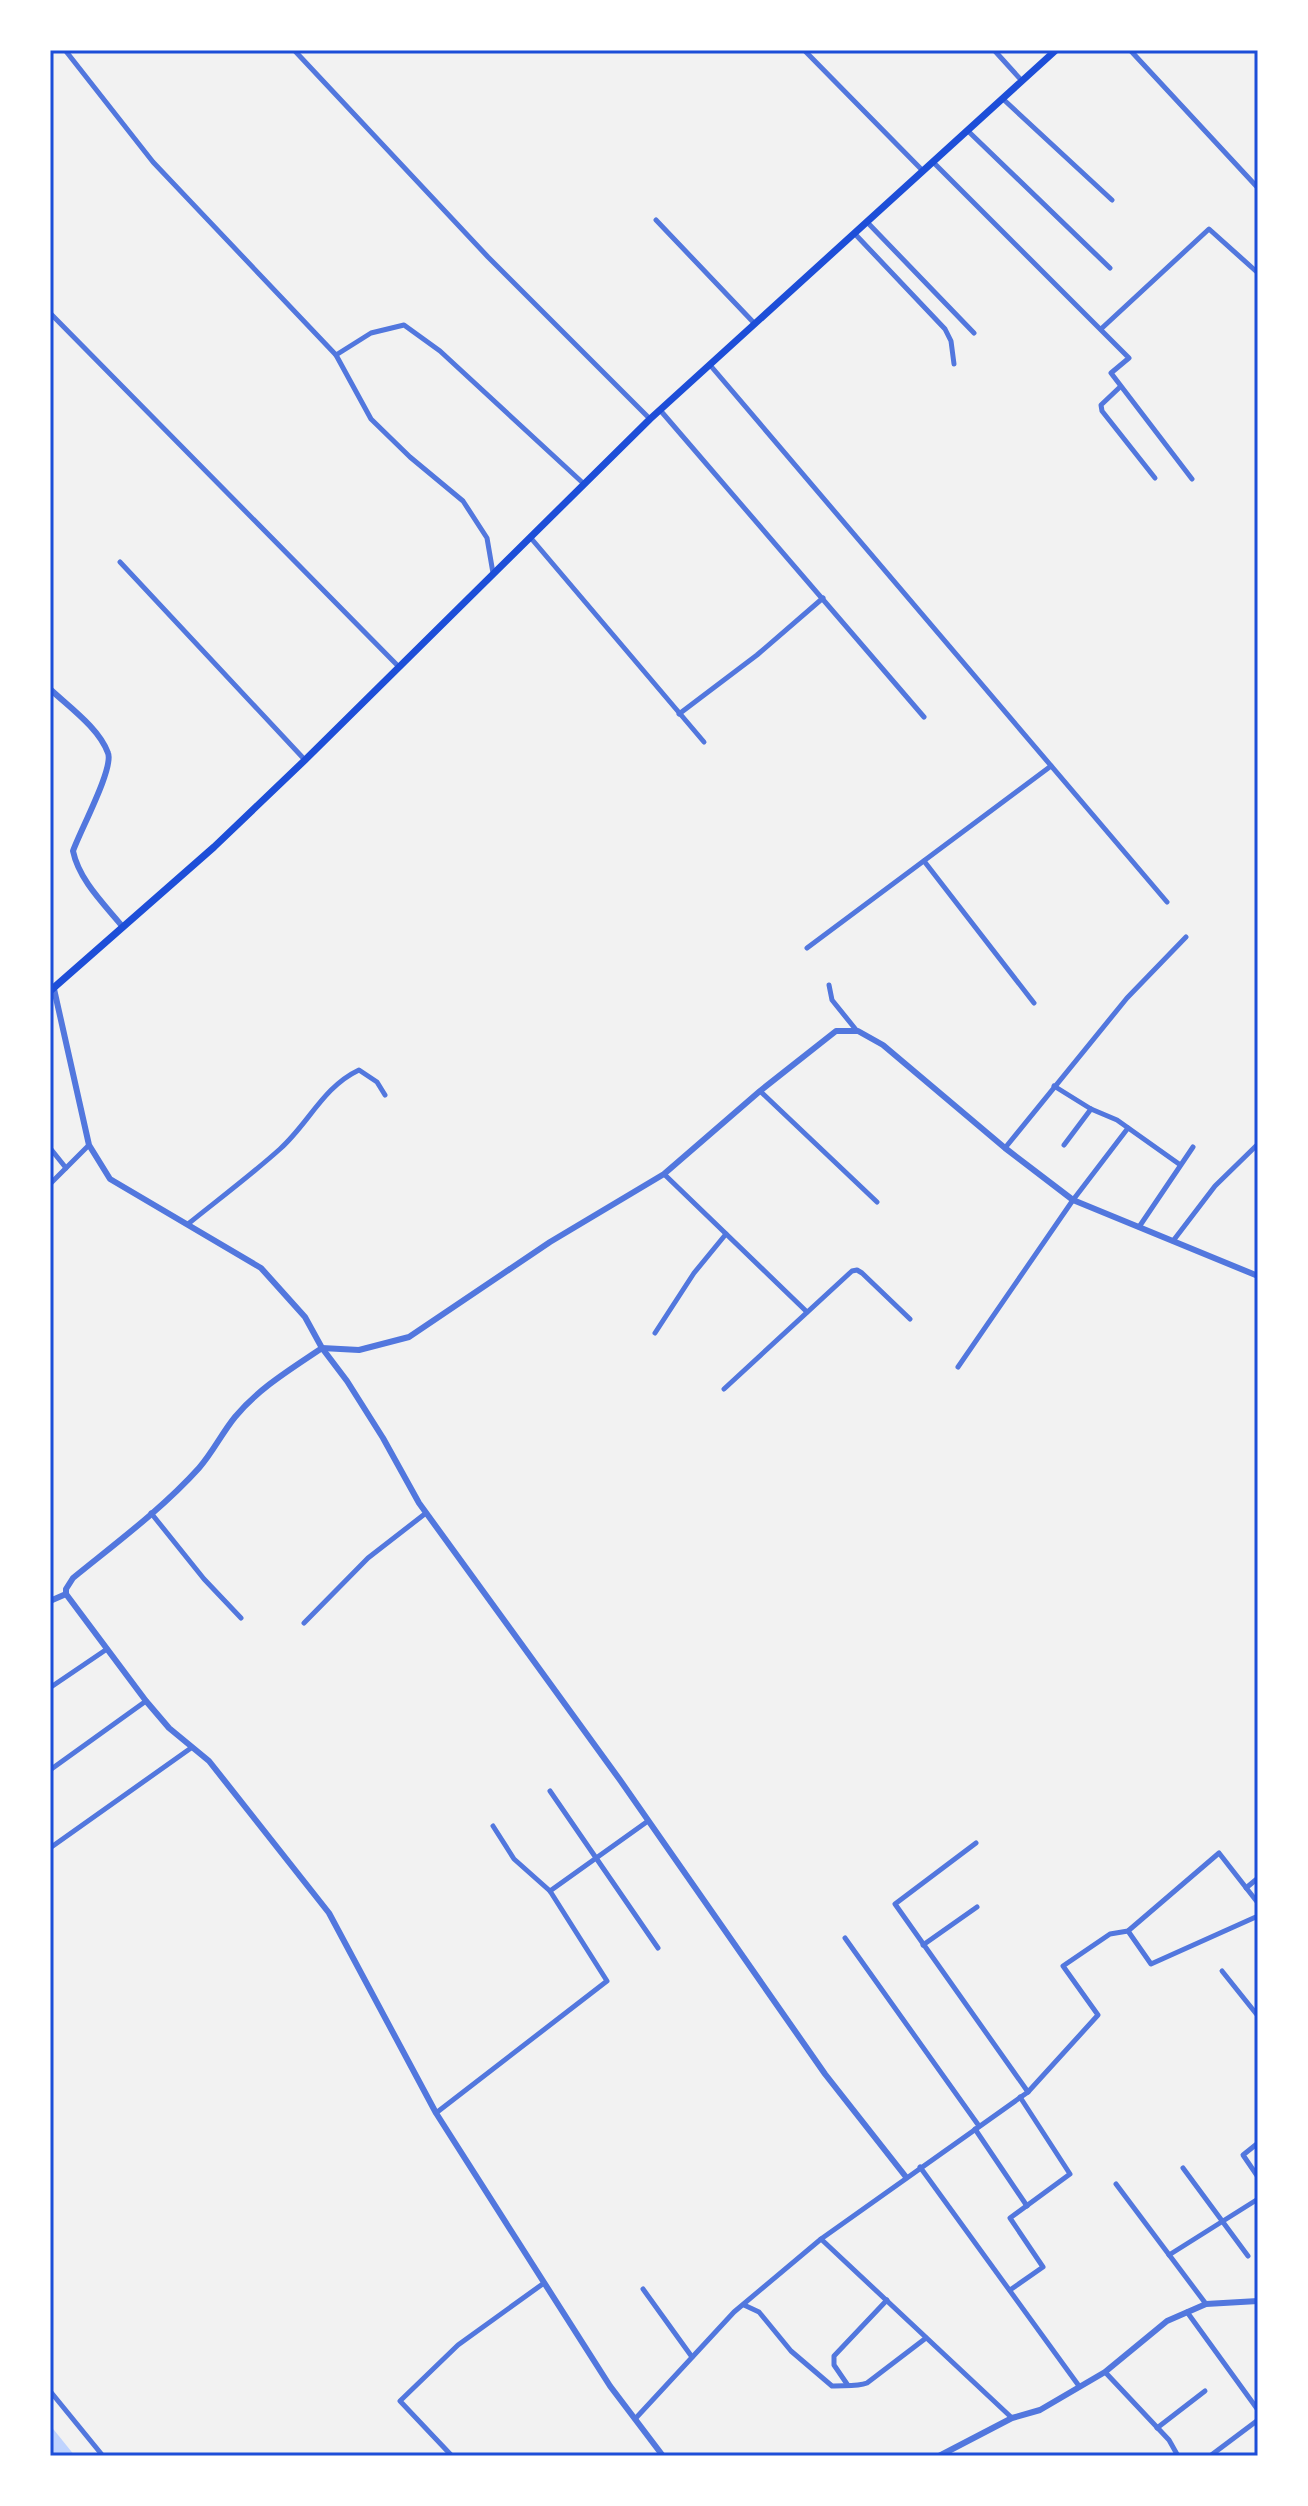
<svg xmlns="http://www.w3.org/2000/svg" width="1308" height="2506" viewBox="0 0 1308 2506" font-family="Signika,sans-serif">
	<style>
		.water { fill: #bfd3fe }
		.lines { fill: none; stroke-linecap: round; stroke-linejoin: round }
		.minor { stroke: #5277de; stroke-width: 5 }
		.tertiary { stroke: #5277de; stroke-width: 6 }
		.secondary { stroke: #1d4ed8; stroke-width: 7 }
		.neatline { fill: none; stroke: #1d4ed8; stroke-width: 3 }
	</style>
	<rect width="100%" height="100%" fill="#f2f2f2"/>
	<!-- water -->
	<polygon class="water" points="50,2425 75,2456 50,2456"/>
	<g class="lines">
		<!-- minor -->
		<g class="minor">
			<polyline points="65,50 153,162 336,355 371,333 404,325 440,351 584,484"/>
			<polyline points="294,50 488,257 650,419"/>
			<polyline points="804,50 923,171"/>
			<polyline points="994,50 1022,81"/>
			<polyline points="1130,50 1258,188"/>
			<polyline points="1003,99 1112,200"/>
			<polyline points="968,131 1110,268"/>
			<polyline points="933,162 1129,358 1111,373 1192,479"/>
			<polyline points="656,220 755,324"/>
			<polyline points="867,222 974,333"/>
			<polyline points="855,234 945,329 951,341 954,364"/>
			<polyline points="50,313 399,667"/>
			<polyline points="1101,329 1209,229 1258,273"/>
			<polyline points="336,355 371,419 410,457 463,501 487,538 493,573"/>
			<polyline points="710,365 1167,902"/>
			<polyline points="1120,387 1101,405 1102,411 1155,478"/>
			<polyline points="660,410 924,717"/>
			<polyline points="530,537 704,742"/>
			<polyline points="120,562 305,760"/>
			<polyline points="679,714 757,655 823,598"/>
			<polyline points="924,861 1034,1003"/>
			<polyline points="807,948 1051,766"/>
			<polyline points="829,985 832,1000 857,1031"/>
			<polyline points="1054,1086 1091,1109 1117,1120 1179,1164"/>
			<polyline points="760,1091 877,1202"/>
			<polyline points="1064,1145 1091,1109"/>
			<polyline points="50,1148 66,1168"/>
			<polyline points="1005,1148 1127,998 1186,937"/>
			<polyline points="664,1174 807,1312"/>
			<polyline points="50,1184 89,1145"/>
			<path d="M188,1224c31,-25 63,-49 92,-75 29,-26 43,-62 79,-79l18,12 8,13"/>
			<polyline points="1139,1227 1193,1147"/>
			<polyline points="1173,1241 1215,1186 1258,1144"/>
			<polyline points="655,1333 694,1273 726,1234"/>
			<polyline points="958,1367 1073,1200 1128,1128"/>
			<polyline points="724,1389 852,1271 857,1270 862,1273 910,1319"/>
			<polyline points="151,1513 204,1579 241,1618"/>
			<polyline points="304,1623 368,1558 426,1513"/>
			<polyline points="50,1685 51,1687 107,1649"/>
			<polyline points="50,1770 146,1701"/>
			<polyline points="550,1791 658,1948"/>
			<polyline points="50,1848 191,1748"/>
			<polyline points="1246,1888 1258,1878"/>
			<polyline points="550,1891 648,1821"/>
			<polyline points="1128,1931 1151,1964 1258,1916"/>
			<polyline points="845,1938 979,2126"/>
			<polyline points="923,1945 977,1907"/>
			<polyline points="1222,1971 1258,2016"/>
			<polyline points="1028,2092 1098,2015 1063,1966 1110,1934 1128,1931 1219,1853 1258,1903"/>
			<polyline points="436,2113 607,1981 550,1891 514,1859 493,1826"/>
			<polyline points="975,2129 1027,2206"/>
			<polyline points="1258,2143 1243,2155 1258,2177"/>
			<polyline points="920,2167 1079,2386"/>
			<polyline points="1183,2168 1248,2256"/>
			<polyline points="1116,2184 1206,2304"/>
			<polyline points="821,2239 1028,2092 895,1904 976,1843"/>
			<polyline points="1169,2255 1258,2199"/>
			<polyline points="643,2289 692,2357"/>
			<polyline points="1010,2290 1043,2267 1010,2218 1070,2174 1020,2097"/>
			<path d="M744,2305l15,7 32,39 41,35c11,-1 25,1 35,-3l59,-45"/>
			<polyline points="1187,2312 1258,2410"/>
			<polyline points="1105,2372 1169,2440 1178,2456"/>
			<polyline points="847,2384 834,2365 834,2356 887,2300"/>
			<polyline points="50,2391 103,2456"/>
			<polyline points="635,2419 734,2312 821,2239 1012,2418"/>
			<polyline points="1157,2428 1205,2391"/>
			<polyline points="452,2456 400,2401 458,2345 544,2283"/>
			<polyline points="1210,2456 1258,2420"/>
		</g>
		<!-- tertiary -->
		<g class="tertiary">
			<path d="M50,689c19,18 49,39 58,64 6,15 -28,78 -35,98 6,29 31,53 49,75"/>
			<path d="M54,989l35,156 21,34 151,89 44,49 17,31c-31,21 -63,40 -87,69 -13,16 -22,35 -36,51 -37,41 -83,75 -126,110l-7,11v5l80,107 23,27 40,33 120,152 107,200 174,273 53,70"/>
			<polyline points="322,1348 359,1350 409,1337 550,1242 664,1174 760,1091 836,1031 858,1031 883,1045 1005,1148 1073,1200 1258,1276"/>
			<polyline points="322,1348 347,1381 383,1438 419,1503 620,1780 825,2074 906,2177"/>
			<polyline points="50,1601 66,1594"/>
			<polyline points="939,2456 1012,2418 1040,2410 1105,2372 1167,2321 1206,2304 1258,2301"/>
		</g>
		<!-- secondary -->
		<polyline class="secondary" points="50,991 214,847 305,760 650,419 1056,50"/>
	</g>
	<!-- border -->
	<rect width="1308" height="2506" fill="none" stroke="#ffffff" stroke-width="104"/>
	<rect x="52" y="52" width="1204" height="2402" class="neatline"/>
</svg>
